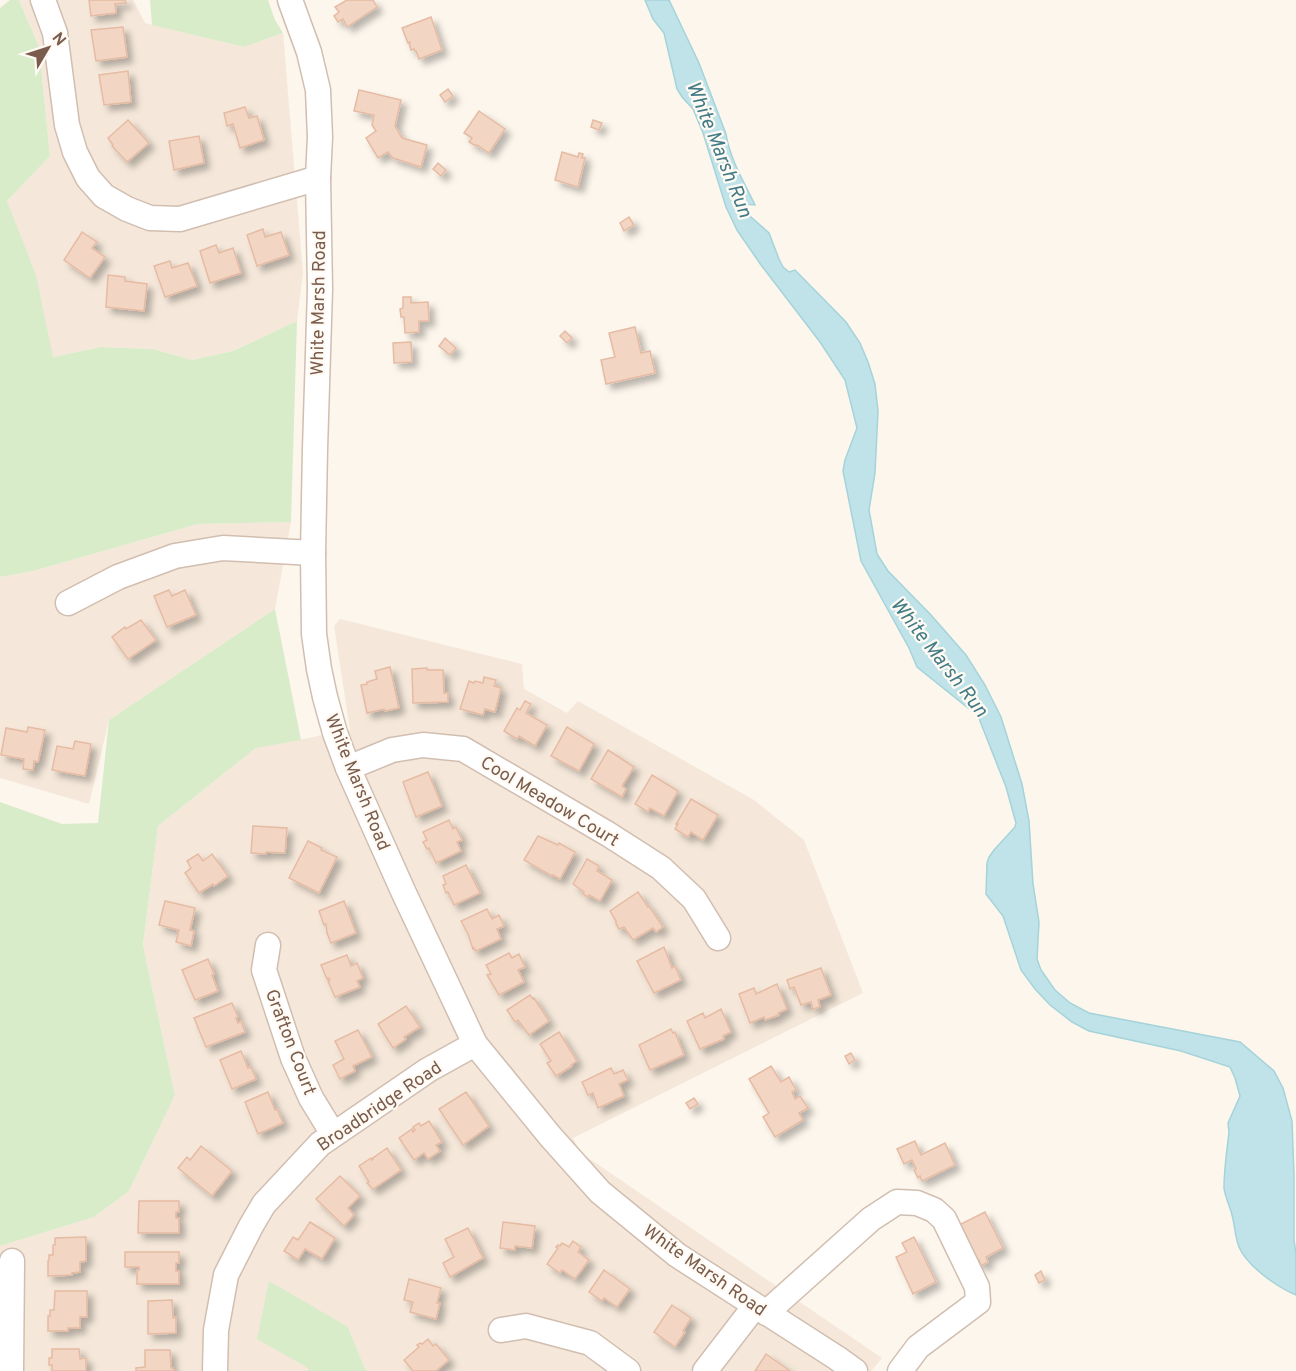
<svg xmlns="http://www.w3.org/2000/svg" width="1296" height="1371" viewBox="0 0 1296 1371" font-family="Overpass,sans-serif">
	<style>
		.residential { fill: #f5e8da }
		.green { fill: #d8ecc9 }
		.water { fill: #bfe3e8; stroke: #a5d3da; stroke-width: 1.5 }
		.building { fill: #f3d5c3; stroke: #e6bba3; stroke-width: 1.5; filter: url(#shadow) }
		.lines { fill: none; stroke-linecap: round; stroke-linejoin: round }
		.minor-casing { stroke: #d1beb0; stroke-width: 27 }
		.minor { stroke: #fff; stroke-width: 24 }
		.labels { text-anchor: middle; stroke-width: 4.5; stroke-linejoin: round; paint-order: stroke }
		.street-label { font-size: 18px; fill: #7a5c4d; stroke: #fffaf3 }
		.water-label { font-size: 20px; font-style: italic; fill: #437c86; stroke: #fffaf3 }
	</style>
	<defs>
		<filter id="shadow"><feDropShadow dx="5.5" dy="5.5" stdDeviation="3" flood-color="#0004"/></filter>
	</defs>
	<rect width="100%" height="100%" fill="#fdf6ec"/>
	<!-- residential -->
	<g class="residential">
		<polygon points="19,0 133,0 145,23 244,47 283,33 303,273 297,321 233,351 192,360 153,349 101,347 53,357 7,201 50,156 39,47"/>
		<polygon points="291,522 275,609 109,720 89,804 0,778 0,577 33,571 198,524"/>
		<polygon points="340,619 522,664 524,689 567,713 578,701 754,800 804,840 863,993 573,1138 581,1153 882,1358 871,1371 366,1371 348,1327 308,1368 308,1371 0,1371 0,1246 94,1217 129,1191 175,1095 143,945 158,826 256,748 350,730 334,626"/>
	</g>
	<!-- green -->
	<g class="green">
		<polygon points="10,0 19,0 39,47 50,156 7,201 36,275 53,357 101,347 153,349 192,360 233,351 297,321 291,522 198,524 33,571 0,577 0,8"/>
		<polygon points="150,0 268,0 275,20 283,33 244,47 152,25"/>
		<polygon points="275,609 301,740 256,748 158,826 143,945 175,1095 129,1191 94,1217 0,1246 0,802 62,824 98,823 109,720"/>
		<polygon points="269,1281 348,1327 366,1371 308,1371 308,1368 257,1339"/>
	</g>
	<!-- water -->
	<path class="water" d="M645,0h24l30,63 27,71c4,25 18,48 29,71l-11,-1 7,13 18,16 10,26 4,8 6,5 6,-2 51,52 14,21 8,19 7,22 3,27 -3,62 -6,37 8,44 11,17 43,44 35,40 19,30 16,32 21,67 7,37 4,63 6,38 -2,37 4,11 14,20 15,13 19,10 151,29 34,29 9,17 9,33 2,54v65l2,14v41c-19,-8 -49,-29 -57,-48 -4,-10 -4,-21 -7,-32 -2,-9 -7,-18 -8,-27 0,-18 3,-38 5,-56l-1,-9 12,-27 -5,-18 -5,-11 -49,-16 -92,-20 -17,-9 -22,-17 -15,-16 -14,-19 -18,-54 -17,-22 1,-31 2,-6 5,-7 21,-23 1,-4 -10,-36 -28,-71 -61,-49 -8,-19 -48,-87 -18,-90 2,-11 12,-32 -12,-48 -25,-38 -59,-77 -24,-35 -11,-23 -23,-74 -10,-24 -11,-12 -5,-8 -13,-56 -11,-14z"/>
	<!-- building -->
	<g class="building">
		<polygon points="89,0 125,0 126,3 115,4 116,13 91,16"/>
		<polygon points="347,0 373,0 377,7 347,27 343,19 338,22 334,16 339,12 335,7"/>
		<polygon points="431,17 442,50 419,59 416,51 415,51 414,49 411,50 409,43 411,42 408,43 402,28"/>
		<polygon points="123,27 127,57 96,61 91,30"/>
		<polygon points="128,71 131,102 104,105 99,75"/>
		<polygon points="448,89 453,96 445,102 440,95"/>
		<polygon points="359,90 401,100 395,126 402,138 427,145 421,167 393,158 388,152 378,158 366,138 376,131 372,125 374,115 354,111"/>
		<polygon points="245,107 249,118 257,116 264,140 240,148 233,124 227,126 224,113"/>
		<polygon points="479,111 505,129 489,153 477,145 476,146 469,142 472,138 464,133"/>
		<polygon points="128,120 149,143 127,162 112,146 113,145 108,138"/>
		<polygon points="593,120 602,123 599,130 591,127"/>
		<polygon points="199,136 204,163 174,170 169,141"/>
		<polygon points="562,152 578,157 579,153 583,154 582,158 585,158 578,187 555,180"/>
		<polygon points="438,163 446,170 441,176 433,169"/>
		<polygon points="629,217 634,225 624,231 620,223"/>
		<polygon points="263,229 265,237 281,232 289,255 257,266 247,235"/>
		<polygon points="82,232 97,242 92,248 105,257 90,278 64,260"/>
		<polygon points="216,245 219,253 233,248 241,273 210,283 200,251"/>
		<polygon points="170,261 172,268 188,263 197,286 165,297 154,266"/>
		<polygon points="108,275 125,277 125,281 147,284 144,311 106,307"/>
		<polygon points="403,297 411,297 411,303 428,302 429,321 419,321 419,332 405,333 404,317 401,317 400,309 403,308"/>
		<polygon points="635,327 641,353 650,351 655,373 606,384 601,360 615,357 609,333"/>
		<polygon points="565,331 572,338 567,343 560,336"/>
		<polygon points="445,338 456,348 450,355 439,346"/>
		<polygon points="411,342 412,362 394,363 393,343"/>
		<polygon points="169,590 172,596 185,590 196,615 167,627 154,596"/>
		<polygon points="141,620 156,640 128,659 112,637 125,627 126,629"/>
		<polygon points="390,667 399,708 385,711 384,709 367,713 361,685 367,684 367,682 377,679 375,671"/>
		<polygon points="427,668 427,670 443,670 444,693 448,693 448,702 413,703 412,669"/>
		<polygon points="484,677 496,680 494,686 501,688 495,712 485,709 483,715 460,709 469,681 474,683 475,681 483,683"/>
		<polygon points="525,701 531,704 526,713 547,725 535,746 519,736 517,739 504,731 517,708 520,710"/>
		<polygon points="28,727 45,730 38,762 34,761 33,770 23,769 24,759 1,755 6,728 27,732"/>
		<polygon points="567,727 594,744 579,771 551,756"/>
		<polygon points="75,741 91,744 85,776 52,770 57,746 73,749"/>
		<polygon points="608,750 634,767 622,786 626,789 622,797 591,779"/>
		<polygon points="428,772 442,806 416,817 403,782"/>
		<polygon points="652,775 678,791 664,816 650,808 648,812 635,804"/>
		<polygon points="691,799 718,815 703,840 691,832 688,837 675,829 678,824 676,824"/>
		<polygon points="449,820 453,829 456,827 462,840 457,842 461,851 436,863 429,848 427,849 423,842 427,840 423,832"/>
		<polygon points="253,826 287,828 285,853 266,852 266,854 251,853"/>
		<polygon points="538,836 558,845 559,843 575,852 560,879 553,875 552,876 524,860"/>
		<polygon points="308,841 322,848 321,850 337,857 319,893 289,878"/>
		<polygon points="198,854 203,861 212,854 228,876 214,886 213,884 199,893 185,873 191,868 187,861"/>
		<polygon points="587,859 599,866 597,871 612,880 600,901 589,895 588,897 583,894 584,892 573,884"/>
		<polygon points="466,865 480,893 454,905 448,892 446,893 443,885 446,884 443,876"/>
		<polygon points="638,892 648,907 649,906 663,927 656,932 653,928 633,940 624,927 619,929 616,924 616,921 610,911"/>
		<polygon points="165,901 195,908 190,930 194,931 191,946 176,942 179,930 159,925"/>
		<polygon points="344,901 356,933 331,943 327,933 326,924 324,925 319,911"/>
		<polygon points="487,909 492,919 499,915 504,926 497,929 501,939 476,951 474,948 473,949 468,934 461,921"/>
		<polygon points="664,947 672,968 675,966 681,980 654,993 637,961"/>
		<polygon points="509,953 512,958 519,954 525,967 518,970 524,982 499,995 487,975 491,974 486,965"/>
		<polygon points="347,955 351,966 357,963 363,978 357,981 360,987 335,997 328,981 330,980 329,978 327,979 321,965"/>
		<polygon points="208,959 214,974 212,975 218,991 195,1000 182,970"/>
		<polygon points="821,968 831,995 818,1000 820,1007 813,1009 811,1002 801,1005 794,987 790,989 787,980"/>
		<polygon points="777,984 787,1009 778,1013 779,1015 765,1020 764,1017 750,1023 739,994 754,988 756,994"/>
		<polygon points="530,995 533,999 534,998 549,1021 529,1035 518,1020 515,1022 507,1010"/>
		<polygon points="232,1003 238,1017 236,1018 238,1023 241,1021 245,1032 206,1047 194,1018"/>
		<polygon points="406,1006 420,1027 404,1037 406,1039 393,1048 378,1024"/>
		<polygon points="721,1009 731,1032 723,1036 724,1039 700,1049 687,1021 703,1013 705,1018"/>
		<polygon points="671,1029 673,1033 675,1032 684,1055 650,1070 639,1045"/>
		<polygon points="358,1030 372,1057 353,1066 355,1071 340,1079 333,1065 344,1059 335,1041"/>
		<polygon points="559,1032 577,1061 571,1065 572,1066 556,1076 547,1063 551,1061 540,1044"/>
		<polygon points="241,1051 248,1068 251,1067 256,1079 232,1089 220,1060"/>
		<polygon points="851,1053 855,1060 849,1064 845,1056"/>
		<polygon points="771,1066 781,1082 789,1077 796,1090 792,1092 795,1099 800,1096 808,1108 799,1113 803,1120 775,1137 763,1117 769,1113 749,1079"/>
		<polygon points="611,1068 614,1074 623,1070 628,1080 619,1084 624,1096 598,1108 593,1093 588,1095 582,1082"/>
		<polygon points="268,1092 275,1110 277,1109 283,1123 258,1134 245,1102"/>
		<polygon points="466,1092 489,1126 463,1145 439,1109"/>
		<polygon points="694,1098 698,1104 690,1109 686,1103"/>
		<polygon points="429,1121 442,1142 436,1145 440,1151 428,1159 424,1153 414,1160 399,1138 412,1129 413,1132 415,1130 413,1127 419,1123 421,1126"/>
		<polygon points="915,1141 921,1155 945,1143 955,1165 922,1181 920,1176 918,1178 914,1170 916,1169 912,1160 904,1164 897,1149"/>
		<polygon points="201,1146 232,1171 212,1196 178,1168 187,1157 190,1160"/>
		<polygon points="387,1148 401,1170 373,1189 367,1183 369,1182 359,1166 371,1158 372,1160 373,1159 373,1158"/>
		<polygon points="340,1176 360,1196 348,1208 354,1215 344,1226 316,1199"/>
		<polygon points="139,1201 179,1201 179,1212 176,1212 176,1218 179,1218 179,1233 138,1233"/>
		<polygon points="985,1212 1003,1248 986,1257 988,1262 981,1266 979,1260 973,1263 955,1227"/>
		<polygon points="310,1222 335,1238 322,1259 305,1249 298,1260 284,1251 293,1237 298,1240"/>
		<polygon points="503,1222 535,1226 532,1248 515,1246 515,1250 500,1248"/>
		<polygon points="468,1228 483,1258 450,1277 443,1263 454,1257 445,1239"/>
		<polygon points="86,1237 86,1261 80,1262 80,1272 72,1273 72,1275 48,1276 48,1261 49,1260 49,1255 53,1255 53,1245 55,1245 55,1238"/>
		<polygon points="914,1237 936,1282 913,1294 896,1257 907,1252 902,1243"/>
		<polygon points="573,1241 581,1247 578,1252 589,1260 575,1279 562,1270 560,1273 547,1264 558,1248 556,1247 558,1245 560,1246 562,1243 569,1247"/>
		<polygon points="125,1252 179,1252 179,1263 176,1263 176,1271 179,1271 179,1284 137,1284 137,1270 139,1270 139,1267 125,1267"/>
		<polygon points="604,1270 630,1289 617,1307 604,1298 602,1301 589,1292"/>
		<polygon points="1041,1271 1045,1280 1039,1283 1035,1275"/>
		<polygon points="409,1279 441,1288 437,1303 440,1303 436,1319 410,1312 413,1302 404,1300"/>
		<polygon points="55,1291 87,1291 87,1317 80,1317 80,1328 68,1328 68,1331 48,1331 48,1316 50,1316 50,1310 54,1310"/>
		<polygon points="172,1300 173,1318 176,1317 176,1333 148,1334 148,1301"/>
		<polygon points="672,1305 691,1318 683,1331 685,1332 675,1347 654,1332"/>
		<polygon points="428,1339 433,1346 436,1344 449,1360 436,1371 413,1371 404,1360 419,1347 417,1345 420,1343 422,1344"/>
		<polygon points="52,1349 79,1349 80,1359 86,1358 86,1371 52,1371 52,1365 49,1365 49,1358 52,1358"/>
		<polygon points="145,1350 170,1350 171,1368 173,1368 174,1371 136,1371 136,1368 145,1367"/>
		<polygon points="766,1354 790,1371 755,1371"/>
	</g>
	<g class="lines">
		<!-- minor casing -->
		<g class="minor-casing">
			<g id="minor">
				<polyline points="43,0 55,33 67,125 75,152 88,178 104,196 127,209 150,218 180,219 318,178"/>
				<polyline points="290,0 309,52 318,90 320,137 318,178 320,289 315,449 313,553 314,634 319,669 325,697 335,733 348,768 403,891 475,1044 550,1136 600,1192 677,1255 837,1358 855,1371"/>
				<polyline points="68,603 118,577 175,556 223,548 313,553"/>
				<polyline points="348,768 392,750 423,745 463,749 608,834 661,868 694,899 718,938"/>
				<polyline points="268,945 264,970 293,1058 311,1098 333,1134"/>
				<polyline points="766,1313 871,1219 897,1202 917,1203 934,1210 944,1219 977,1287 978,1302 918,1347 900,1371"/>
				<polyline points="501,1330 526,1326 590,1343 628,1371"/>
				<polyline points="11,1371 12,1261"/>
				<polyline points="215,1371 216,1330 226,1275 251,1226 264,1204 320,1144 428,1070 475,1044"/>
				<polyline points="705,1371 755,1306"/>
			</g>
		</g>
		<!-- minor -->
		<use href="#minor" class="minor"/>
	</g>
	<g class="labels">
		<!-- street labels -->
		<g class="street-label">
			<text transform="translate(318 303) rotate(-89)" y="6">White Marsh Road</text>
			<text transform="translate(358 782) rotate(68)" y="6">White Marsh Road</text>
			<text transform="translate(550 801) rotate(31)" y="6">Cool Meadow Court</text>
			<text transform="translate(291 1042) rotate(69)" y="6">Grafton Court</text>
			<text transform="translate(379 1106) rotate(-34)" y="6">Broadbridge Road</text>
			<text transform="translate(705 1270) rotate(35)" y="6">White Marsh Road</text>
		</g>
		<!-- water labels -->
		<g class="water-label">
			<text transform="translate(720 149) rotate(68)" y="7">White Marsh Run</text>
			<text transform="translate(940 657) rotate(52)" y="7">White Marsh Run</text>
		</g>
	</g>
	<!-- north arrow -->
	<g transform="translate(48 48) rotate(51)" stroke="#fffaf3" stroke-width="4.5" paint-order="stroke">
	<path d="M0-4.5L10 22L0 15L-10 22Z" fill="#7a5c4d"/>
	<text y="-9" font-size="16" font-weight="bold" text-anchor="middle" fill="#7a5c4d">N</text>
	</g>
</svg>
